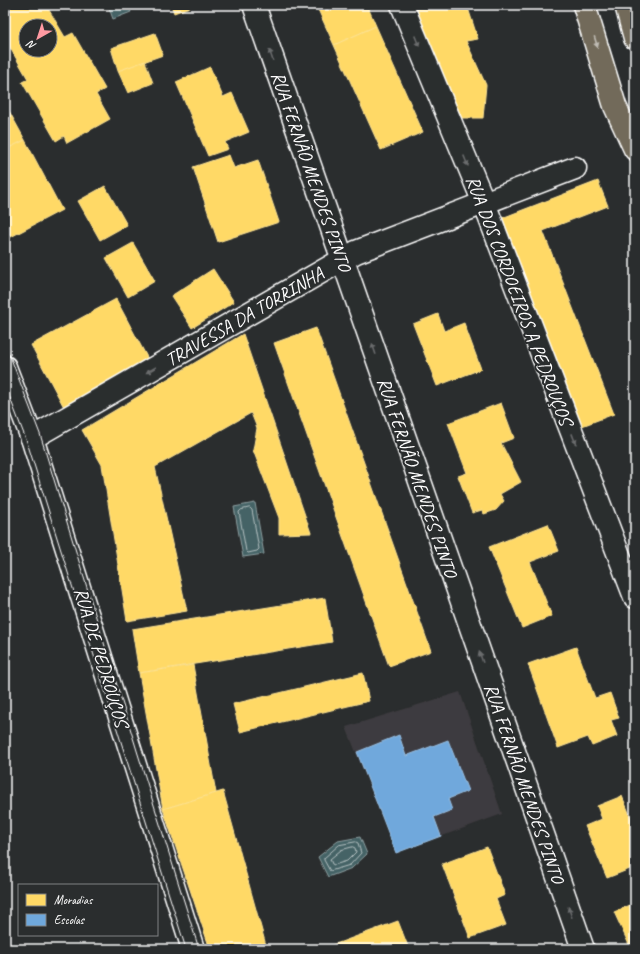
<svg xmlns="http://www.w3.org/2000/svg" width="640" height="954" viewBox="0 0 640 954" font-family="Caveat,sans-serif">
	<style>
		.built { fill: #3e3b3f }
		.water { fill: #456366; stroke: #8fa1a3 }
		.homes { fill: #ffd966; stroke: #ffe494; fill-rule: evenodd }
		.schools { fill: #6fa8dc; stroke: #9ac2e6 }
		.lines { fill: none; stroke-linecap: round; stroke-linejoin: round }
		.shore { stroke: #b5c1c2; stroke-width: 1 }
		.minor-casing { stroke: #fff; stroke-width: 25 }
		.tertiary-casing { stroke: #fff; stroke-width: 25 }
		.primary-casing { stroke: #fff; stroke-width: 25 }
		.minor { stroke: #2a2d2e; stroke-width: 22 }
		.tertiary { stroke: #2a2d2e; stroke-width: 22 }
		.primary { stroke: #726b5a; stroke-width: 22 }
		.tram { stroke: #fff; stroke-width: 1 }
		.oneway { fill: #6a6c6d }
		.oneway2 { fill: #c0bcb5 }
		.labels { text-anchor: middle; stroke-width: 4; stroke-linejoin: round; paint-order: stroke }
		.street-label { font-size: 19px; fill: #fff; stroke: #2a2d2e }
	</style>
	<rect width="100%" height="100%" fill="#2a2d2e"/>
	<filter id="ink" filterUnits="userSpaceOnUse"><feTurbulence type="fractalNoise" baseFrequency=".025" numOctaves="2"/><feDisplacementMap in="SourceGraphic" scale="8" xChannelSelector="R" yChannelSelector="G"/><feConvolveMatrix kernelMatrix="1 2 1 2 8 2 1 2 1" color-interpolation-filters="sRGB"/></filter>
	<g filter="url(#ink)">
		<!-- built -->
		<polygon class="built" points="460,692 502,814 396,853 346,727"/>
		<!-- water -->
		<g class="water">
			<polygon points="108,5 128,5 131,12 113,19"/>
			<polygon points="255,503 264,554 243,557 234,507"/>
			<polygon points="360,837 367,854 352,868 328,877 318,857 338,841"/>
		</g>
		<!-- homes -->
		<g class="homes">
			<path d="M5,5h41l19,32 8,-4 32,56 -9,5 14,25 -43,24 -3,-7 -8,5 -34,-59 6,-3 -23,-40zM26,26h24v24h-24z"/>
			<polygon points="171,5 195,5 174,13"/>
			<polygon points="316,5 367,5 376,26 334,45"/>
			<polygon points="412,5 467,5 478,39 466,41 486,85 483,118 461,118"/>
			<polygon points="376,26 423,132 381,150 334,45"/>
			<polygon points="155,33 163,55 118,71 111,48"/>
			<polygon points="145,61 153,83 128,93 118,71"/>
			<polygon points="210,67 223,97 232,93 249,132 225,142 228,149 208,156 176,82"/>
			<polygon points="9,111 25,140 5,150 5,113"/>
			<polygon points="25,140 62,210 5,240 5,150"/>
			<polygon points="229,155 234,168 258,160 279,222 218,242 193,167"/>
			<polygon points="598,181 608,206 543,231 614,414 582,426 502,218"/>
			<polygon points="105,186 127,225 100,240 78,201"/>
			<polygon points="133,243 155,281 128,297 106,258"/>
			<polygon points="213,269 234,302 192,328 171,296"/>
			<polygon points="116,299 149,361 66,411 31,345"/>
			<polygon points="438,314 444,331 464,323 481,369 437,386 413,324"/>
			<polygon points="316,328 431,651 389,666 274,343"/>
			<polygon points="243,334 311,533 279,534 279,518 253,450 257,428 251,413 155,467 187,611 127,621 102,465 82,430"/>
			<polygon points="501,403 514,438 501,443 521,482 500,494 504,501 496,510 484,514 482,510 472,513 458,476 467,473 448,423"/>
			<polygon points="548,524 559,551 530,562 552,616 522,628 489,547"/>
			<polygon points="325,598 332,642 139,673 132,629"/>
			<polygon points="576,647 595,698 610,693 619,718 611,720 617,736 592,746 588,737 558,748 528,664"/>
			<polygon points="193,665 216,793 163,809 139,673"/>
			<polygon points="363,673 369,701 240,732 233,704"/>
			<polygon points="223,791 267,949 210,949 163,809"/>
			<polygon points="622,796 635,827 635,867 607,878 585,826 602,819 597,806"/>
			<polygon points="487,847 505,895 496,899 506,925 470,938 442,864"/>
			<polygon points="635,903 635,949 631,949 614,912"/>
			<polygon points="398,921 409,949 334,949 333,945"/>
		</g>
		<!-- schools -->
		<polygon class="schools" points="399,735 406,756 448,740 468,791 448,799 452,810 434,817 441,836 396,853 357,752"/>
		<g class="lines">
			<!-- shore -->
			<g class="shore">
				<polygon points="250,508 252,510 259,549 257,551 248,553 246,551 239,512 241,510"/>
				<polygon points="356,842 358,843 361,853 350,865 330,871 324,860 324,858 339,845"/>
				<polygon points="353,847 355,848 356,852 347,861 334,865 332,864 330,859 341,850"/>
			</g>
			<!-- minor casing -->
			<g class="minor-casing">
				<g id="minor">
					<polyline points="254,5 583,949"/>
					<polyline points="402,5 484,203 635,597"/>
					<polyline points="32,438 356,252 575,168"/>
				</g>
			</g>
			<!-- tertiary casing -->
			<g class="tertiary-casing">
				<polyline id="tertiary" points="5,367 32,438 193,949"/>
			</g>
			<!-- primary casing -->
			<g class="primary-casing">
				<g id="primary">
					<polyline points="584,5 615,106 635,149"/>
					<polyline points="626,5 635,38"/>
				</g>
			</g>
			<!-- minor -->
			<use href="#minor" class="minor"/>
			<!-- tertiary -->
			<use href="#tertiary" class="tertiary"/>
			<!-- primary -->
			<use href="#primary" class="primary"/>
			<!-- tram -->
			<g class="tram">
				<polyline points="5,343 40,434 138,754 199,949"/>
				<polyline points="5,385 27,442 186,949"/>
			</g>
		</g>
		<!-- one-way arrows -->
		<defs><path id="oneway-solid" d="M-6-.8H1V-3.2L6.5 0L1 3.2V.8H-6Z"/></defs>
		<g class="oneway">
			<use href="#oneway-solid" transform="translate(417 41) rotate(68)"/>
			<use href="#oneway-solid" transform="translate(271 55) rotate(-109)"/>
			<use href="#oneway-solid" transform="translate(466 161) rotate(68)"/>
			<use href="#oneway-solid" transform="translate(374 349) rotate(-109)"/>
			<use href="#oneway-solid" transform="translate(151 370) rotate(150)"/>
			<use href="#oneway-solid" transform="translate(574 439) rotate(69)"/>
			<use href="#oneway-solid" transform="translate(481 657) rotate(-109)"/>
			<use href="#oneway-solid" transform="translate(570 912) rotate(-109)"/>
		</g>
		<use class="oneway2" href="#oneway-solid" transform="translate(596 42) rotate(73)"/>
	</g>
	<g class="labels">
		<!-- street labels -->
		<g class="street-label">
			<text transform="translate(312 171) rotate(71)" y="7">RUA FERNÃO MENDES PINTO</text>
			<text transform="translate(520 300) rotate(69)" y="7">RUA DOS CORDOEIROS A PEDROUÇOS</text>
			<text transform="translate(244 316) rotate(-30)" y="7">TRAVESSA DA TORRINHA</text>
			<text transform="translate(418 477) rotate(71)" y="7">RUA FERNÃO MENDES PINTO</text>
			<text transform="translate(102 657) rotate(73)" y="7">RUA DE PEDROUÇOS</text>
			<text transform="translate(525 783) rotate(71)" y="7">RUA FERNÃO MENDES PINTO</text>
		</g>
	</g>
	<!-- margin -->
	<rect width="640" height="954" fill="none" stroke="#2a2d2e" stroke-width="20"/>
	<rect x="10" y="10" width="620" height="934" fill="none" stroke="#fff" stroke-width="1.5" filter="url(#ink)"/>
	<!-- legend -->
	<rect x="18" y="884" width="140" height="52" fill="#2a2d2e" stroke="#7f8182"/>
	<rect x="26" y="894" width="20" height="12" fill="#ffd966" stroke="#7f8182"/>
	<text x="54" y="904" font-size="12" fill="#ffffff">Moradias</text>
	<rect x="26" y="914" width="20" height="12" fill="#6fa8dc" stroke="#7f8182"/>
	<text x="54" y="924" font-size="12" fill="#ffffff">Escolas</text>
	<!-- north arrow -->
	<g transform="translate(38 38) rotate(219)"><circle r="19" fill="#2a2d2e" stroke="#7f8182"/>
	<path d="M0-3L7 15L0 10L-7 15Z" fill="#ff9aa2"/>
	<text y="-6" font-size="11" font-weight="bold" text-anchor="middle" fill="#ffffff">N</text>
	</g>
</svg>
